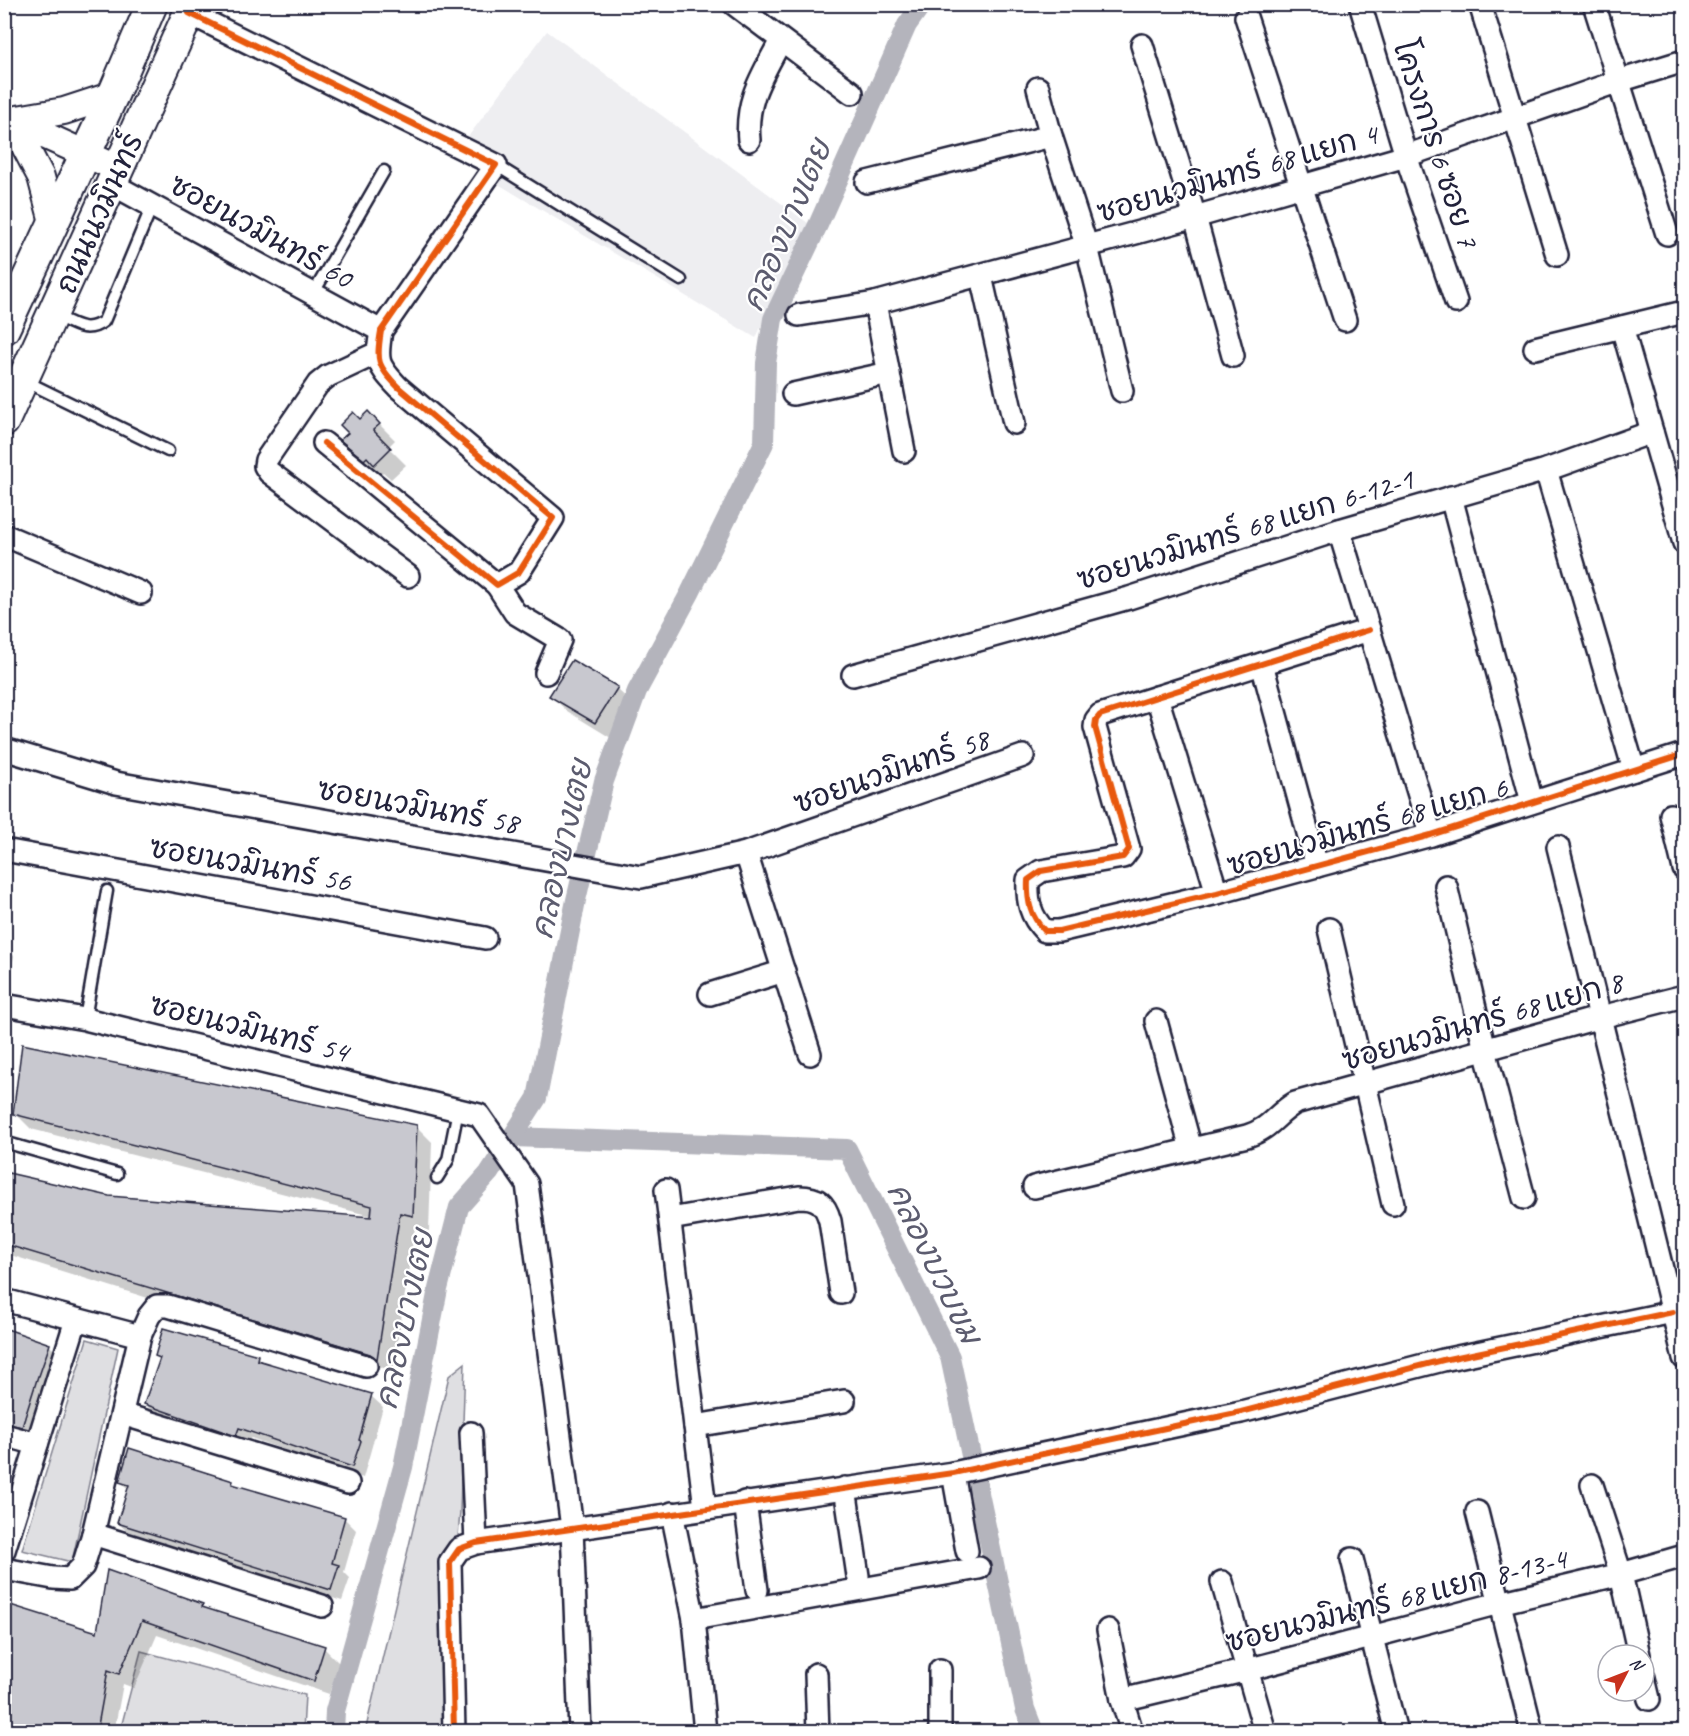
<svg xmlns="http://www.w3.org/2000/svg" width="1689" height="1736" viewBox="0 0 1689 1736" font-family="Caveat,'Playpen Sans Thai',sans-serif">
	<style>
		.built { fill: #eeeef1 }
		.green { fill: #dfdfe2; stroke: #80808e; stroke-width: 1.5 }
		.shadow { fill: #0003 }
		.lines { fill: none; stroke-linecap: round; stroke-linejoin: round }
		.canal { stroke: #b4b4bc; stroke-width: 20 }
		.building { fill: #c8c8cf; stroke: #22223b; stroke-width: 1.5 }
		.service-casing { stroke: #22223b; stroke-width: 15 }
		.minor-casing { stroke: #22223b; stroke-width: 26 }
		.tertiary-casing { stroke: #22223b; stroke-width: 30 }
		.secondary-casing { stroke: #22223b; stroke-width: 34 }
		.service { stroke: #fff; stroke-width: 10 }
		.minor { stroke: #fff; stroke-width: 21 }
		.tertiary { stroke: #fff; stroke-width: 26 }
		.secondary { stroke: #fff; stroke-width: 30 }
		.cycleway-casing { stroke: #fff; stroke-width: 10 }
		.cycleway { stroke: #e8590c; stroke-width: 6 }
		.labels { text-anchor: middle; stroke-width: 4.5; stroke-linejoin: round; paint-order: stroke }
		.street-label { font-size: 30px; fill: #22223b; stroke: #fff }
		.water-label { font-size: 32px; font-style: italic; fill: #5c5c6f; stroke: #fff }
	</style>
	<rect width="100%" height="100%" fill="#fff"/>
	<filter id="ink" filterUnits="userSpaceOnUse"><feTurbulence type="fractalNoise" baseFrequency=".0167" numOctaves="2"/><feDisplacementMap in="SourceGraphic" scale="12" xChannelSelector="R" yChannelSelector="G"/><feConvolveMatrix kernelMatrix="1 2 1 2 8 2 1 2 1" color-interpolation-filters="sRGB"/></filter>
	<g filter="url(#ink)">
		<!-- built -->
		<polygon class="built" points="547,31 808,223 756,338 453,157"/>
		<!-- green -->
		<g class="green">
			<polygon points="87,1339 118,1348 72,1562 22,1550"/>
			<polygon points="465,1363 460,1511 443,1731 365,1732 449,1376"/>
			<polygon points="141,1651 305,1695 303,1731 120,1731"/>
		</g>
		<!-- shadow -->
		<g class="shadow">
			<polygon points="368,413 395,440 388,447 406,465 391,479 383,472 381,474 343,440"/>
			<polygon points="573,662 617,689 633,704 611,738 567,711 551,696"/>
			<polygon points="4,947 14,956 7,992 4,992"/>
			<polygon points="15,1113 416,1126 432,1142 429,1231 415,1227 393,1373 387,1369 189,1309 180,1308 4,1253 4,1173 109,1197 374,1219 375,1217 31,1129"/>
			<polygon points="4,1330 49,1345 61,1357 34,1437 4,1429"/>
			<polygon points="157,1356 257,1357 264,1363 371,1396 383,1407 363,1478 251,1438 248,1446 157,1416 146,1404 161,1360"/>
			<polygon points="4,1469 20,1483 4,1558"/>
			<polygon points="120,1481 232,1482 237,1487 345,1519 356,1530 344,1572 350,1578 342,1601 130,1534 118,1523 129,1490"/>
			<polygon points="108,1572 202,1605 207,1610 324,1648 339,1663 329,1694 157,1635 134,1688 123,1684 114,1732 4,1732 4,1605 98,1633"/>
		</g>
		<g class="lines">
			<!-- canal -->
			<g class="canal">
				<polyline points="513,1137 847,1149 950,1357 1025,1709 1034,1732"/>
				<polyline points="334,1732 335,1711 403,1467 438,1289 459,1207 489,1173 537,1098 576,900 604,781 637,691 690,593 764,443 766,363 773,319 818,225 907,25 922,4"/>
			</g>
		</g>
		<!-- building -->
		<g class="building">
			<polygon points="368,411 380,424 373,430 391,448 374,465 367,457 364,460 340,440 348,433 340,425 353,412 360,419"/>
			<polygon points="572,660 618,687 595,723 549,696"/>
			<polygon points="22,1044 417,1125 413,1216 400,1213 377,1359 370,1354 4,1244 4,1172 109,1196 371,1217 372,1206 13,1114"/>
			<polygon points="4,1328 50,1344 39,1376 38,1376 22,1427 4,1423"/>
			<polygon points="163,1328 258,1355 257,1360 372,1394 359,1440 361,1441 352,1467 239,1428 236,1436 144,1404 160,1358 155,1356"/>
			<polygon points="129,1448 233,1481 232,1484 345,1517 332,1563 339,1565 331,1590 117,1523 129,1485 119,1482"/>
			<polygon points="107,1570 203,1604 202,1607 325,1646 314,1681 142,1621 119,1674 108,1670 97,1731 4,1731 4,1603 97,1632"/>
		</g>
		<g class="lines">
			<!-- service casing -->
			<g class="service-casing">
				<g id="service">
					<polyline points="496,165 681,280"/>
					<polyline points="313,294 384,171"/>
					<path d="M53,314c19,9 33,21 51,7l48,-115"/>
					<polyline points="23,380 168,451"/>
					<polyline points="85,1019 107,891"/>
					<polyline points="4,1142 117,1174"/>
					<polyline points="437,1178 448,1160 458,1110"/>
				</g>
			</g>
			<!-- minor casing -->
			<g class="minor-casing">
				<g id="minor">
					<polyline points="734,4 852,93"/>
					<polyline points="1360,4 1406,156 1456,302"/>
					<polyline points="1480,4 1557,255"/>
					<polyline points="1594,4 1667,234"/>
					<path d="M189,13l307,152 -115,166c-5,30 -4,34 17,56l155,131 -34,54 -22,13 -173,-142"/>
					<polyline points="1246,17 1345,320"/>
					<polyline points="1142,45 1195,217 1233,356"/>
					<polyline points="1038,88 1051,136 1087,247 1122,391"/>
					<path d="M749,140c-4,-41 14,-65 32,-100"/>
					<polyline points="867,182 1051,136"/>
					<polyline points="112,184 381,331"/>
					<polyline points="981,276 1014,423"/>
					<polyline points="875,303 904,451"/>
					<polyline points="799,315 875,303 1195,217 1406,156 1619,81 1684,61"/>
					<polyline points="1622,327 1684,543"/>
					<polyline points="1535,348 1684,312"/>
					<polyline points="377,353 328,376 318,384 266,460 265,466 269,472 408,576"/>
					<polyline points="793,394 889,373"/>
					<polyline points="1546,470 1634,770"/>
					<polyline points="1451,497 1532,802"/>
					<polyline points="1339,530 1431,835"/>
					<polyline points="4,535 141,593"/>
					<polyline points="497,585 515,613 560,640 546,673"/>
					<path d="M1369,630l-269,85 -4,5 -1,7 34,122 -6,8 -82,14 -13,9c-1,21 2,36 17,51h14l158,-38 214,-58 253,-81"/>
					<polyline points="1262,664 1317,866"/>
					<polyline points="853,675 1129,598 1339,530 1546,470 1652,432"/>
					<polyline points="1157,697 1217,893"/>
					<polyline points="4,749 116,783 641,877 746,853 1023,756"/>
					<polyline points="1671,815 1684,869"/>
					<polyline points="1558,847 1684,1358"/>
					<polyline points="4,850 485,938"/>
					<polyline points="746,853 810,1054"/>
					<polyline points="1446,886 1485,1050 1524,1198"/>
					<polyline points="1329,929 1393,1204"/>
					<polyline points="710,994 784,971"/>
					<polyline points="4,1005 85,1019 479,1115 527,1184 572,1528 580,1732"/>
					<polyline points="1156,1021 1191,1149"/>
					<path d="M1034,1187l213,-51c23,-7 29,-22 48,-33l306,-86 83,-21"/>
					<polyline points="666,1190 705,1508"/>
					<path d="M670,1219l129,-22c19,0 26,6 31,24l11,72"/>
					<polyline points="4,1300 140,1336"/>
					<polyline points="122,1414 348,1483"/>
					<polyline points="695,1426 844,1401"/>
					<polyline points="471,1433 476,1543"/>
					<polyline points="4,1435 37,1444"/>
					<polyline points="953,1473 967,1551"/>
					<polyline points="1592,1485 1621,1574 1639,1655"/>
					<polyline points="845,1488 858,1576"/>
					<polyline points="745,1502 757,1590"/>
					<polyline points="1477,1512 1532,1732"/>
					<polyline points="672,1513 694,1619 705,1732"/>
					<polyline points="93,1534 322,1606"/>
					<polyline points="4,1550 76,1320"/>
					<polyline points="1352,1559 1396,1732"/>
					<polyline points="4,1569 53,1578 70,1579 83,1566 93,1534 140,1336 149,1316 157,1306 168,1306 366,1366"/>
					<polyline points="1222,1582 1265,1732"/>
					<polyline points="694,1619 979,1568"/>
					<polyline points="1108,1630 1122,1700 1132,1732"/>
					<polyline points="940,1670 940,1732"/>
					<polyline points="816,1674 818,1732"/>
					<polyline points="1644,1678 1649,1699"/>
					<polyline points="1122,1700 1247,1670 1499,1603 1621,1574 1684,1556"/>
					<polyline points="454,1732 450,1562 459,1549 476,1543 953,1473 1241,1412 1443,1360 1673,1312"/>
				</g>
			</g>
			<!-- tertiary casing -->
			<g class="tertiary-casing">
				<g id="tertiary">
					<polyline points="4,117 119,169"/>
					<polyline points="11,120 41,177 53,222"/>
					<polyline points="11,120 64,111 113,95"/>
				</g>
			</g>
			<!-- secondary casing -->
			<g class="secondary-casing">
				<g id="secondary">
					<polyline points="4,329 113,95 152,4"/>
					<polyline points="4,421 193,4"/>
				</g>
			</g>
			<!-- service -->
			<use href="#service" class="service"/>
			<!-- minor -->
			<use href="#minor" class="minor"/>
			<!-- tertiary -->
			<use href="#tertiary" class="tertiary"/>
			<!-- secondary -->
			<use href="#secondary" class="secondary"/>
			<!-- cycleway casing -->
			<g class="cycleway-casing">
				<g id="cycleway">
					<path d="M189,13l307,152 -115,166c-5,30 -4,34 17,56l155,131 -34,54 -22,13 -173,-142"/>
					<path d="M1369,630l-269,85 -4,5 -1,7 34,122 -6,8 -82,14 -13,9c-1,21 2,36 17,51h14l158,-38 214,-58 253,-81"/>
					<polyline points="454,1732 450,1562 459,1549 476,1543 953,1473 1241,1412 1443,1360 1673,1312"/>
				</g>
			</g>
			<!-- cycleway -->
			<use href="#cycleway" class="cycleway"/>
		</g>
	</g>
	<g class="labels">
		<!-- street labels -->
		<g class="street-label">
			<text transform="translate(1436 144) rotate(72)" y="10">โครงการ 6 ซอย 7</text>
			<text transform="translate(1237 173) rotate(-16)" y="10">ซอยนวมินทร์ 68 แยก 4</text>
			<text transform="translate(99 213) rotate(-66)" y="10">ถนนนวมินทร์</text>
			<text transform="translate(261 231) rotate(29)" y="10">ซอยนวมินทร์ 60</text>
			<text transform="translate(1245 529) rotate(-17)" y="10">ซอยนวมินทร์ 68 แยก 6-12-1</text>
			<text transform="translate(891 771) rotate(-19)" y="10">ซอยนวมินทร์ 58</text>
			<text transform="translate(418 806) rotate(10)" y="10">ซอยนวมินทร์ 58</text>
			<text transform="translate(1367 826) rotate(-16)" y="10">ซอยนวมินทร์ 68 แยก 6</text>
			<text transform="translate(250 864) rotate(10)" y="10">ซอยนวมินทร์ 56</text>
			<text transform="translate(1482 1021) rotate(-16)" y="10">ซอยนวมินทร์ 68 แยก 8</text>
			<text transform="translate(249 1028) rotate(14)" y="10">ซอยนวมินทร์ 54</text>
			<text transform="translate(1396 1600) rotate(-14)" y="10">ซอยนวมินทร์ 68 แยก 8-13-4</text>
		</g>
		<!-- water labels -->
		<g class="water-label">
			<text transform="translate(786 225) rotate(-67)" y="11">คลองบางเตย</text>
			<text transform="translate(561 849) rotate(-77)" y="11">คลองบางเตย</text>
			<text transform="translate(935 1263) rotate(64)" y="11">คลองบวบขม</text>
			<text transform="translate(404 1319) rotate(-78)" y="11">คลองบางเตย</text>
		</g>
	</g>
	<!-- margin -->
	<rect width="1689" height="1736" fill="none" stroke="#fff" stroke-width="24"/>
	<rect x="12" y="12" width="1665" height="1712" fill="none" stroke="#22223b" stroke-width="2" filter="url(#ink)"/>
	<!-- north arrow -->
	<g transform="translate(1626 1673) rotate(48)"><circle r="28" fill="#ffffff" stroke="#a7a7b1" stroke-width="1.5"/>
	<path d="M0-4.5L10 22L0 15L-10 22Z" fill="#c8321e"/>
	<text y="-9" font-size="16" font-weight="bold" text-anchor="middle" fill="#22223b">N</text>
	</g>
</svg>
